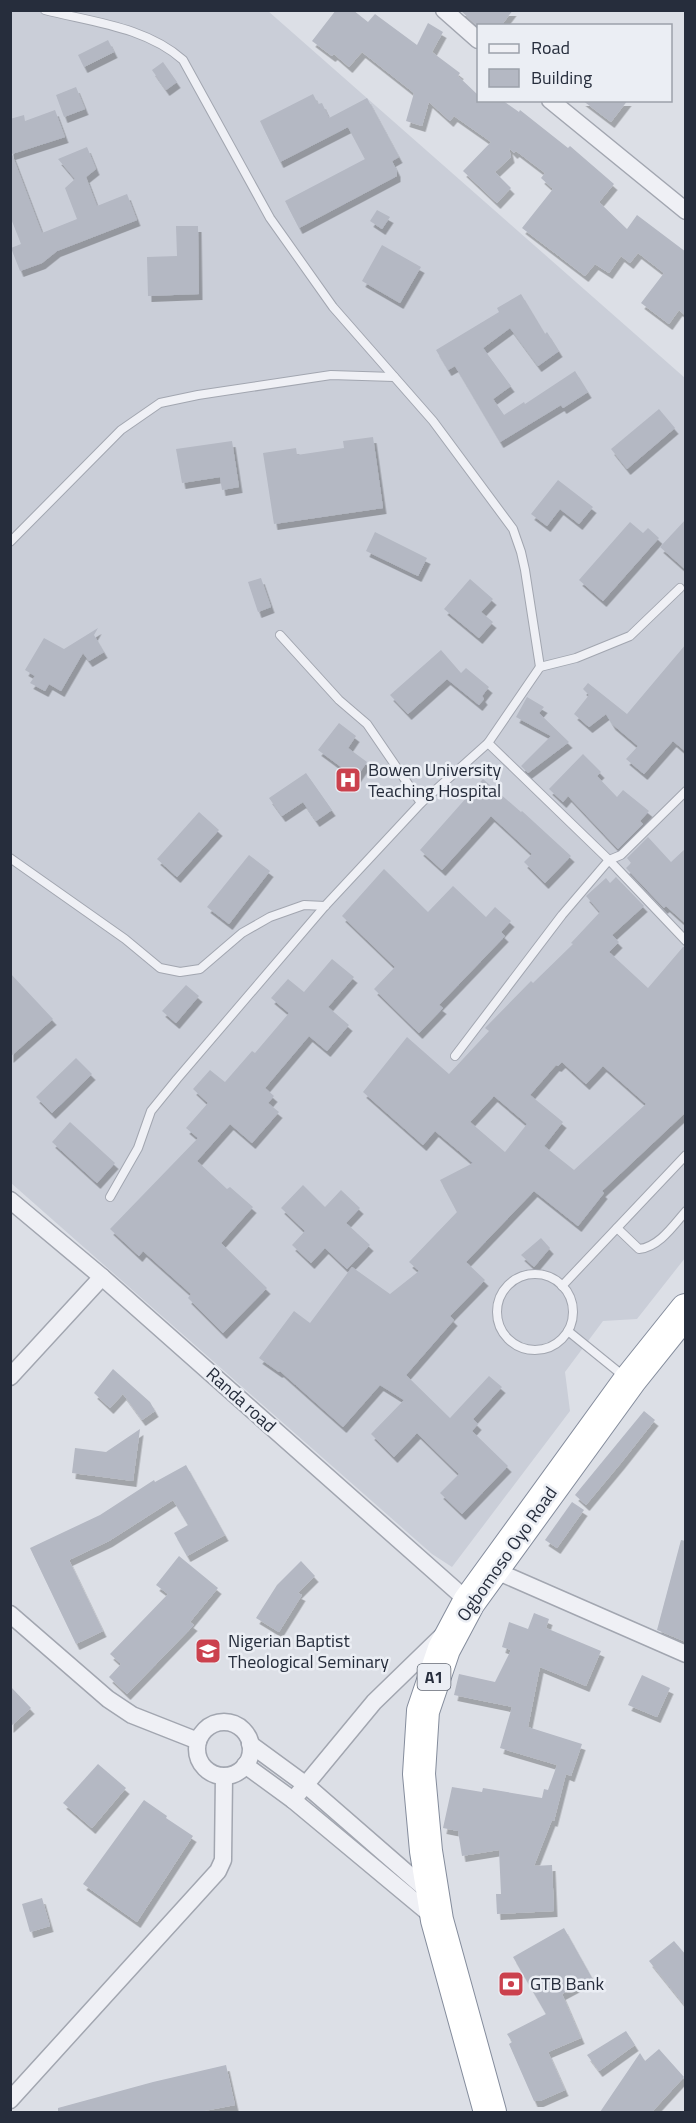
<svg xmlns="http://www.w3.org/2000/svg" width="696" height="2123" viewBox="0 0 696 2123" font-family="'Titillium Web',sans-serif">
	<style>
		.built { fill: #caced8 }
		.building { fill: #b4b8c3; fill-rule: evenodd; filter: url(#shadow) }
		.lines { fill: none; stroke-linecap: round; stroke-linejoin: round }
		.lane-casing { stroke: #a2a6b0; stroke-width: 10 }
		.street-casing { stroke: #a2a6b0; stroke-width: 19 }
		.highway-casing { stroke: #848c9c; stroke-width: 34 }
		.lane { stroke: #eff0f5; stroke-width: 8 }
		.street { stroke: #eff0f5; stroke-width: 16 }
		.highway { stroke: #fff; stroke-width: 32 }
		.labels { text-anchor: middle; stroke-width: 5; stroke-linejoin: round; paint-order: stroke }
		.shield { fill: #ebeef4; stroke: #616773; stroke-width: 1.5 }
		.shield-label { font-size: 16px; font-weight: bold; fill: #262d3c }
		.poi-label { font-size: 18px; fill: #262d3c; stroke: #ebeef4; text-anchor: start }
		.street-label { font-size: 18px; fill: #262d3c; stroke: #ebeef4 }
	</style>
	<defs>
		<filter id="shadow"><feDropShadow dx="3.5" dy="6" stdDeviation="0" flood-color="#0004"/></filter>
	</defs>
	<rect width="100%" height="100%" fill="#dcdfe6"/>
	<!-- built -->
	<polygon class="built" points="11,11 268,11 685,378 685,1258 637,1319 603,1321 565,1372 570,1411 452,1567 432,1554 11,1183"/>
	<!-- building -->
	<g class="building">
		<polygon points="336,10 353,10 368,22 375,14 417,45 428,23 443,32 432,52 460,73 458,76 478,95 478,100 502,100 519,112 520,110 568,148 570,146 614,184 599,202 627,229 637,215 686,252 686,316 679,310 669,324 641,303 664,273 638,253 630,263 621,256 609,273 595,264 585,276 522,228 553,189 541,178 545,173 516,151 514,153 509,148 511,157 495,172 511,188 497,203 463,171 491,142 454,116 450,121 429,102 422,126 406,121 414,93 362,52 349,67 334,54 332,56 312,41"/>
		<polygon points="460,10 513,10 501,26 477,26"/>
		<polygon points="108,40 114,52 84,67 78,55"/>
		<polygon points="163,62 177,82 166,90 152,70"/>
		<polygon points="76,87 85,109 64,117 56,95"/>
		<polygon points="313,94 318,104 322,103 329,118 367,98 399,157 392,161 397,171 397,176 299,228 285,201 365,159 348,127 280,162 260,121"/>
		<polygon points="582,100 628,100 611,122"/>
		<polygon points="55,110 65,137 12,154 42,233 77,219 65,188 75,179 58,159 87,147 96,169 86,177 97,206 127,194 137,220 57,251 42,263 20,271 11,248 21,244 10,216 10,119 24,115 25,121"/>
		<polygon points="377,210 390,217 382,229 370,221"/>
		<polygon points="176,226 198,226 199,294 148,296 147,257 177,256"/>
		<polygon points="382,245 421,267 400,303 362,281"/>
		<polygon points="521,294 545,334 547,332 559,351 538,366 510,328 483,348 511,386 493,399 504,415 524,402 525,404 575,371 588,392 563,408 561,405 500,442 455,366 448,370 436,350 499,312 497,308"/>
		<polygon points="659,409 675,428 627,469 611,449"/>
		<polygon points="373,437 383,508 274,524 263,453 296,448 297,455 344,448 343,441"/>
		<polygon points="232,441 239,487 222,490 220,477 182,483 176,449"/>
		<polygon points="558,480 593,507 579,524 560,509 547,526 531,514"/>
		<polygon points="686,519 686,570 660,547"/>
		<polygon points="630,522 643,533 648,528 659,538 603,601 579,580"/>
		<polygon points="375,532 427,558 418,576 366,551"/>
		<polygon points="261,578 271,607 258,612 248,582"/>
		<polygon points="470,579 493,599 481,612 493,622 479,638 444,609"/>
		<polygon points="98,628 94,635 104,652 89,661 83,653 61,691 49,684 45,691 30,683 35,676 25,670 44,638 64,649"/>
		<polygon points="686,644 686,752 673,741 644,774 626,759 638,746 612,724 606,714 589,727 574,714 589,695 583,689 588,683 627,714"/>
		<polygon points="441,650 461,673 466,668 489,687 482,696 484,699 479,705 447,679 408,714 390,695"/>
		<polygon points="527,697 544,707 539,713 569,742 528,773 521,766 551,736 516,717"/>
		<polygon points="339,723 356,736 348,748 367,762 356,778 318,750"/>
		<polygon points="583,754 601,772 597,776 617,797 623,790 649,811 640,821 643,824 618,849 568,796 563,802 549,789"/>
		<polygon points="306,773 332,810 316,821 303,802 282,816 269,798"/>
		<polygon points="483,779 521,812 522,811 571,856 545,883 524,862 532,854 491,816 442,870 420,850"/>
		<polygon points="199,812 219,830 177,877 157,859"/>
		<polygon points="648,837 671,862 686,848 686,924 666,906 664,908 626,868 631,863 627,858"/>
		<polygon points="249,855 270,871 229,924 207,907"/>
		<polygon points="384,869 428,912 453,886 486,917 495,907 511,921 501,932 505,936 439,1005 443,1008 419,1033 374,989 395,967 342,916"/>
		<path d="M616,877l28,29 -32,29 7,7 -10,10 39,36 35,-41h3v165l-84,79 2,2 -26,33 -44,-35 -68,71 19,18 -35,36 4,4 -48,55 44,43 39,-42 13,11 -29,32 5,5 -6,7 36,35 -46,48 -22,-21 19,-19 -42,-41 -23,24 -23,-23 33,-34 -24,-15 -37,42 -63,-56 -1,1 -20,-14 35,-47 16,12 42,-56 38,27 29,-23 -10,-9 48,-50 -17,-32 33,-17 -38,-32 -12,14 -60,-53 44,-55 42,37 40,-43 -4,-3 46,-47 2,2 40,-39 -2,-1 29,-31 -14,-16 20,-18 4,5zM562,1062l24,22 17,-18 43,38 -72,66 -30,-24 19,-24 -33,-27 26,-30 2,1zM494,1096l33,28 -22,28 -35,-30z"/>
		<polygon points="332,959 354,977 328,1007 349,1025 327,1051 309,1036 265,1088 274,1096 268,1103 279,1112 252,1143 230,1124 197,1161 227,1189 230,1187 253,1207 221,1243 267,1288 223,1333 188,1298 191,1294 143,1251 139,1256 110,1229 198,1138 186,1128 208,1103 193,1089 210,1070 225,1082 252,1051 255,1053 289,1013 271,998 288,979 304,992"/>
		<polygon points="10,973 53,1019 10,1057"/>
		<polygon points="186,985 199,996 176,1023 162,1011"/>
		<polygon points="76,1058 92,1074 52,1113 36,1097"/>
		<polygon points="70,1122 115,1163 97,1183 52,1142"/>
		<polygon points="303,1185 325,1207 341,1190 360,1208 346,1223 370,1245 347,1269 325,1248 311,1263 292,1245 305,1231 281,1208"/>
		<polygon points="541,1238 550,1248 534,1267 521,1255"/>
		<polygon points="113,1369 150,1402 155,1411 142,1420 123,1394 110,1408 94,1393"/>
		<polygon points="644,1411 655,1420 621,1463 586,1505 575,1495"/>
		<polygon points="140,1429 133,1481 72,1473 75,1448 106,1452"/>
		<polygon points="186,1465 225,1535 187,1556 174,1533 188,1525 173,1500 109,1541 69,1560 103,1631 76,1644 30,1548 100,1515 154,1480 155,1482"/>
		<polygon points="572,1502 584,1510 557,1548 545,1540"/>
		<polygon points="681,1540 686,1541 686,1642 657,1630"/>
		<polygon points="179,1556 218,1588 190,1622 194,1625 127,1694 109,1677 121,1664 110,1654 168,1594 156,1585"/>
		<polygon points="301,1561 315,1576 298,1593 302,1595 279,1632 256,1618 277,1585"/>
		<polygon points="534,1613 549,1619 546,1628 601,1651 586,1686 540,1667 528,1727 582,1744 571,1776 566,1774 554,1821 552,1820 534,1866 552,1865 554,1911 497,1914 496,1894 501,1894 499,1850 462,1856 458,1831 443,1828 452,1787 482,1792 483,1788 542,1798 544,1789 548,1790 557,1765 500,1748 512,1707 454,1695 459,1674 495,1682 511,1650 502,1647 509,1622 528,1629"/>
		<polygon points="642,1675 670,1688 657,1717 628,1705"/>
		<polygon points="10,1686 31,1708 10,1727"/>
		<polygon points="98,1764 126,1788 92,1828 63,1803"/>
		<polygon points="144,1800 167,1816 166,1818 193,1836 137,1922 83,1884"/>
		<polygon points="42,1898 50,1926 30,1932 22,1904"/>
		<polygon points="564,1928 592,1978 562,1994 581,2038 548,2052 565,2090 540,2101 534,2101 509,2044 512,2042 507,2034 546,2014 513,1957"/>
		<polygon points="674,1941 686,1955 686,2007 649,1961"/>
		<polygon points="626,2031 635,2045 599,2071 587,2055"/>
		<polygon points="659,2049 684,2077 652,2112 600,2112 640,2053 645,2061"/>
		<polygon points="226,2065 235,2105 199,2112 58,2112 58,2108 153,2082"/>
	</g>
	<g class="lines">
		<!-- lane casing -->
		<g class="lane-casing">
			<g id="lane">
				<path d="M45,10c47,12 101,17 138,50l87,158 63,89 100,114 80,108 8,23 4,18 15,97"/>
				<polyline points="10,542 121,430 160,403 198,395 331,375 394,377"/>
				<polyline points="280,635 339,700 367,724 421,803"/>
				<polyline points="488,743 609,860 686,941"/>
				<polyline points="10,858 125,939 160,968 180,972 200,969 242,933 270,917 304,905 325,906"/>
				<polyline points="455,1056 562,915 609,860 621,855 686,791"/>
				<polyline points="110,1197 138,1148 151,1111 177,1079 325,906 421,803 488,743 540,667 576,658 630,636 680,588"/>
				<path d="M617,1228l22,21c20,-2 34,-23 47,-38"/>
				<circle cx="535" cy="1312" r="38"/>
				<polyline points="562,1286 686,1155"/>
				<polyline points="568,1331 626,1378"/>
			</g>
		</g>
		<!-- street casing -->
		<g class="street-casing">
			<g id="street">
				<polyline points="444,10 478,40"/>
				<polyline points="550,100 686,211"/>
				<polyline points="10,1200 102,1277 469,1602"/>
				<polyline points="10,1377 102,1277"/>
				<polyline points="494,1570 686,1654"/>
				<polyline points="10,1614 108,1699 132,1715 198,1741"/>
				<circle cx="224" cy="1749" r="27"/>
				<polyline points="250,1744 306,1785 430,1893"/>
				<polyline points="245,1765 293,1800 436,1919"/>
				<polyline points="293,1800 374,1702 442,1636"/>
				<polyline points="10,2100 218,1871 223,1860 224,1776"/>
			</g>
		</g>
		<!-- highway casing -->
		<g class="highway-casing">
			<polyline id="highway" points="490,2112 437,1920 426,1851 419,1774 423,1711 444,1649 469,1602 630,1380 686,1310"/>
		</g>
		<!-- lane -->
		<use href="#lane" class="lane"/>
		<!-- street -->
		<use href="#street" class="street"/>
		<!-- highway -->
		<use href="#highway" class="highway"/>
	</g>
	<!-- icons -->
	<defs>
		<g id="hospital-square" transform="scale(1.35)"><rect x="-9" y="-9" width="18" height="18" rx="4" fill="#cb414d" stroke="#ebeef4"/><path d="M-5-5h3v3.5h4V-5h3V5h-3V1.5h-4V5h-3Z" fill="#fff"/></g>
		<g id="school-square" transform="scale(1.35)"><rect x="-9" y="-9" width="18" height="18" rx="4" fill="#cb414d" stroke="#ebeef4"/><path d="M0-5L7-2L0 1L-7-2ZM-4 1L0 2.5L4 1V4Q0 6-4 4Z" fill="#fff"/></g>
		<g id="bank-square" transform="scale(1.35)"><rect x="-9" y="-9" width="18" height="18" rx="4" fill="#cb414d" stroke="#ebeef4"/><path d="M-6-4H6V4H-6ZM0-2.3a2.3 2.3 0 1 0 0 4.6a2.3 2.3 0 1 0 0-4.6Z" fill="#fff"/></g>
	</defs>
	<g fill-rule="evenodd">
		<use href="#hospital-square" x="348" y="780"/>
		<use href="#school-square" x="208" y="1651"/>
		<use href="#bank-square" x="511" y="1984"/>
	</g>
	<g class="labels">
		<!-- shield labels -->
		<rect class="shield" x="417.5" y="1664" width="33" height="26" rx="4.5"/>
		<g class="shield-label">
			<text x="434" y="1683">A1</text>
		</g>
		<!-- poi labels -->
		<g class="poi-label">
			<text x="368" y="776">Bowen University<tspan x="368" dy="21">Teaching Hospital</tspan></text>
			<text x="228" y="1647">Nigerian Baptist<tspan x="228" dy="21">Theological Seminary</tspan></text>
			<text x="530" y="1990">GTB Bank</text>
		</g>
		<!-- street labels -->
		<g class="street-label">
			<text transform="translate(241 1400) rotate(42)" y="6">Randa road</text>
			<text transform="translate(507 1554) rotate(-55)" y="6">Ogbomoso Oyo Road</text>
		</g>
	</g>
	<!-- border -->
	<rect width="696" height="2123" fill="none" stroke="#262d3c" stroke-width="24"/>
	<!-- legend -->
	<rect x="477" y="24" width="195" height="78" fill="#ebeef4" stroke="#9ca1aa" stroke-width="1.5"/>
	<rect x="489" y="44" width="30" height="9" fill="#eff0f5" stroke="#9ca1aa" stroke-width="1.5"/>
	<text x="531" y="54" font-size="18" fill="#262d3c">Road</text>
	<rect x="489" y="69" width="30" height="18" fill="#b4b8c3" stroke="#9ca1aa" stroke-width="1.5"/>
	<text x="531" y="84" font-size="18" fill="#262d3c">Building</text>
</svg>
